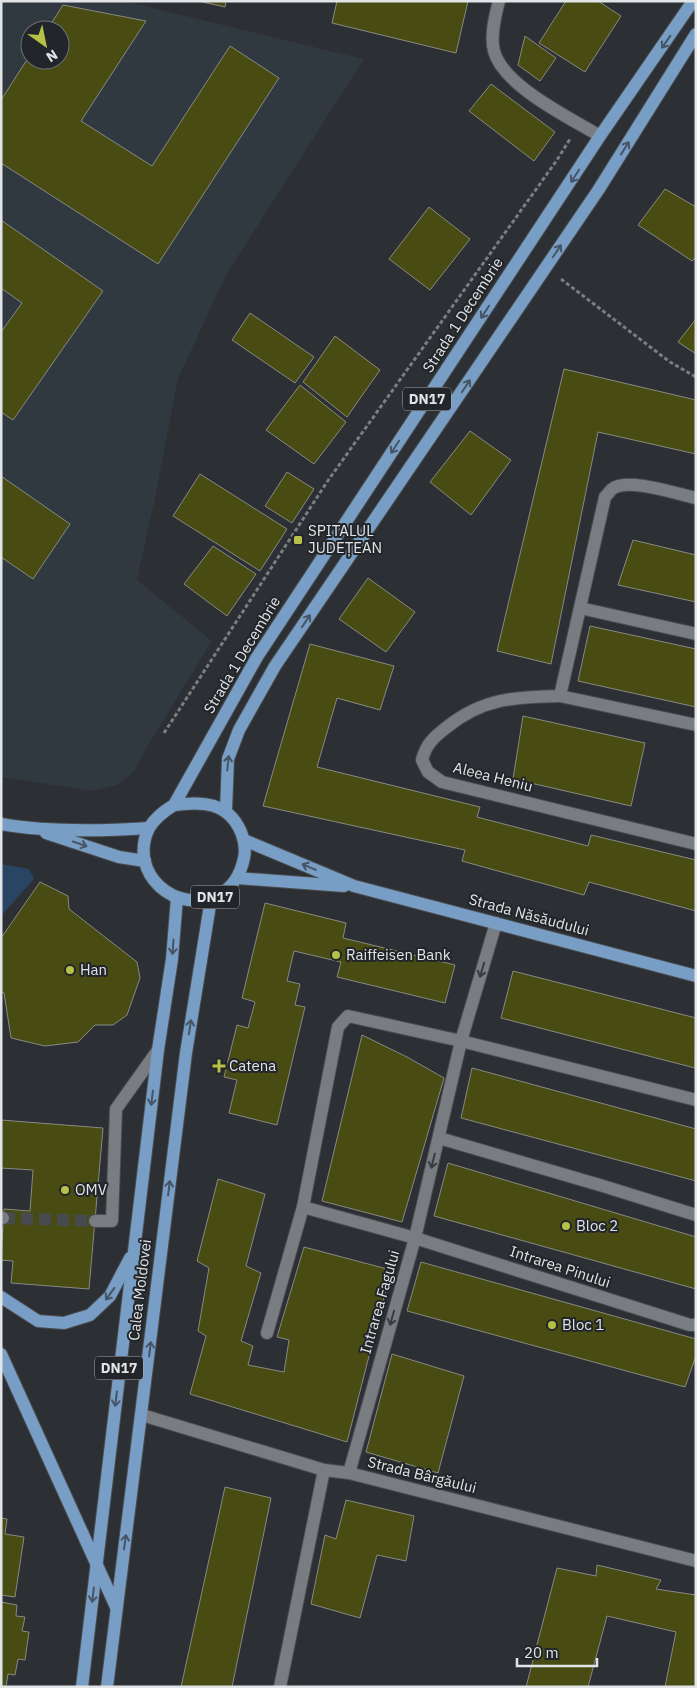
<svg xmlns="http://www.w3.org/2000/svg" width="697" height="1688" viewBox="0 0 697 1688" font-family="'IBM Plex Sans',sans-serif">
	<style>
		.built { fill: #303840; fill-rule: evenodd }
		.green { fill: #294563 }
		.building { fill: #484c13; stroke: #888983 }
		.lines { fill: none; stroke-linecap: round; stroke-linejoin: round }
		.minor-tunnel { stroke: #474a4e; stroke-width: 12; stroke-dasharray: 12 6; stroke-linecap: butt }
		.minor-casing { stroke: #4a4d50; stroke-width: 14 }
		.major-casing { stroke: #4a4d50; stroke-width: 14 }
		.path { stroke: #7b7e81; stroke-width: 3; stroke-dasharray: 4 2.5; stroke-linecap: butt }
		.minor { stroke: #797d82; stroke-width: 12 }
		.major { stroke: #799ec5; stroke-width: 12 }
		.oneway { stroke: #455567 }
		.oneway2 { stroke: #383b3f }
		.poi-dot { fill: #b7c147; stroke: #222529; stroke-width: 2 }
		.labels { text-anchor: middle; stroke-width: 4; stroke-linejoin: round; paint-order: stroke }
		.shield { fill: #222529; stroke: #a8abae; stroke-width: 1 }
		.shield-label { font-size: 14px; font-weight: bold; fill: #e2e5e7 }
		.street-label { font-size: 15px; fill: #e2e5e7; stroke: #222529 }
		.poi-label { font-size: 15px; fill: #e2e5e7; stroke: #222529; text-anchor: start }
	</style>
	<rect width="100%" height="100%" fill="#2c2f33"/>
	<!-- built -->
	<path class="built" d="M1,1h123l240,58 -138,216 -48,104 -23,119 -18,82 75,61 -69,113 -8,17 -18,14 -24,6 -92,-14zM30,30h30v30h-30z"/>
	<!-- green -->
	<polygon class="green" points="1,864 29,869 34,879 1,916"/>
	<!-- building -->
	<g class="building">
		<polygon points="198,1 226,1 225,7"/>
		<polygon points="337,1 468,1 456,53 332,23"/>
		<polygon points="566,1 598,1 621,16 585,72 539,43"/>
		<polygon points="63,5 146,21 81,121 152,166 230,46 279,78 158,264 1,163 1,100 30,55 30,60 60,60 60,30 47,30"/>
		<polygon points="525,36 556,58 540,81 518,65"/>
		<polygon points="491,84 555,132 534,161 469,111"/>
		<polygon points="665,189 696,207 696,257 692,261 638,225"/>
		<polygon points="429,207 470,239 430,290 389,259"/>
		<polygon points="1,220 103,291 13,420 1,412 1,332 22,303 1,288"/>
		<polygon points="250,313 314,357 295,383 232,340"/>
		<polygon points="696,319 696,354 678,342"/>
		<polygon points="335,336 380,370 347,417 303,382"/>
		<polygon points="564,369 696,400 696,454 598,432 551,664 497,651"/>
		<polygon points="300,385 346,422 314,464 266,430"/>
		<polygon points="470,431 511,460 471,515 430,482"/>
		<polygon points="287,472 314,489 292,523 265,506"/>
		<polygon points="200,474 287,529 260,571 173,516"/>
		<polygon points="1,476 70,524 33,579 1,557"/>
		<polygon points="633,540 696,555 696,602 618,585"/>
		<polygon points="213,546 256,574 227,616 184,584"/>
		<polygon points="368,578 415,612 386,652 339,619"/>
		<polygon points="590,626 696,649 696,707 578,681"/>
		<polygon points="310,644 394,666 380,710 337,698 317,767 480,807 477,817 588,846 591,835 696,860 696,911 589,882 584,895 462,861 465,850 263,806"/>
		<polygon points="523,716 645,743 631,806 513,779"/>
		<polygon points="40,882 68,896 69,909 137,962 140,978 127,1015 113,1025 95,1025 78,1042 45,1046 11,1038 4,993 1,992 1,938"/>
		<polygon points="265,903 346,923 343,938 455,965 445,1003 337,977 341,962 294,951 287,981 300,984 295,1005 305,1007 277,1125 229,1113 237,1080 224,1077 237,1025 248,1028 255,1002 242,998"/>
		<polygon points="513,971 696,1018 695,1068 501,1018"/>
		<polygon points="362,1035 407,1057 444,1078 402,1222 322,1201"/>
		<polygon points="472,1068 696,1129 696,1181 461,1118"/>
		<polygon points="1,1120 103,1128 89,1289 11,1283 13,1261 1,1260 4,1209 30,1211 33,1170 1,1168"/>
		<polygon points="448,1163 696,1237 696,1289 434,1216"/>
		<polygon points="218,1179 265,1194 246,1266 261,1273 241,1341 253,1346 248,1365 284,1372 289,1340 277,1337 304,1247 391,1270 347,1442 190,1394 206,1336 198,1331 209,1268 197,1261"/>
		<polygon points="421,1262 696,1339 696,1356 685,1387 407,1311"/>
		<polygon points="392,1354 464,1376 438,1473 366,1452"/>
		<polygon points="225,1487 271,1498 232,1687 181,1687"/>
		<polygon points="346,1500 414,1516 406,1561 377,1555 360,1618 311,1604 325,1535 336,1539"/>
		<polygon points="1,1518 7,1519 5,1534 24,1537 15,1597 1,1595"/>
		<polygon points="597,1565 661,1580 656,1589 696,1595 696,1687 665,1687 676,1632 607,1616 588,1687 526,1687 557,1568 596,1576"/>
		<polygon points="1,1602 17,1605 16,1616 25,1617 22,1631 29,1632 25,1660 18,1659 15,1675 8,1674 6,1687 1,1687"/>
	</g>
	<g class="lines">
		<!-- minor-tunnel -->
		<polyline class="minor-tunnel" points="3,1218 95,1221"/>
		<!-- minor casing -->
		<g class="minor-casing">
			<g id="minor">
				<path d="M499,1c-4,15 -9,35 -5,50 9,35 76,67 106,85"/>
				<path d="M696,498c-19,-4 -68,-21 -84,-9 -2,2 -5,6 -7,8l-45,199c-45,1 -77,2 -113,31 -13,10 -21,17 -25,33l6,12 14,10 254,62"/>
				<polyline points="580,608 696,634"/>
				<polyline points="560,696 696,725"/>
				<polyline points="696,1100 461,1041 348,1016 338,1027 303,1207 415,1238 690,1325 696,1325"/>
				<polyline points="439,1138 603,1186 696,1215"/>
				<polyline points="1,1218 3,1218"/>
				<polyline points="95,1221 112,1221 116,1109 158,1050"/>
				<polyline points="267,1333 303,1207"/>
				<polyline points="142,1415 324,1470 349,1473 696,1561"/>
				<polyline points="349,1473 415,1238 461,1041 496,923"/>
				<polyline points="280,1687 324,1470"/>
			</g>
		</g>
		<!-- major casing -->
		<g class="major-casing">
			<g id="major">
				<path d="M174,805c28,-4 54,-3 67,27 3,8 5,17 3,26 -3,15 -11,29 -24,36 -44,23 -93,-21 -71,-66 6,-10 15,-17 25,-23l83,-148 343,-521 93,-135"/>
				<polyline points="226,811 228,759 239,730 275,666 599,189 696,34"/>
				<path d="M1,824c45,8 103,7 148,4"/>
				<polyline points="46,833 119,857 145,861"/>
				<polyline points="244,840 354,886 696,976"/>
				<polyline points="237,878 344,886"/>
				<polyline points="1,1297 38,1321 64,1323 90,1315 110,1296 130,1258"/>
				<polyline points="1,1354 116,1607"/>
				<polyline points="82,1687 158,1050 172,959 177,898"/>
				<polyline points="107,1687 186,1053 211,899"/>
			</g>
		</g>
		<!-- path -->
		<g class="path">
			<polyline points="561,279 670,362 696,377"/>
			<polyline points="164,733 327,482 557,160 570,139"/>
		</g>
		<!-- minor -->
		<use href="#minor" class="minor"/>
		<!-- major -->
		<use href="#major" class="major"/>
	</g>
	<!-- one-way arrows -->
	<defs><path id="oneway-shaft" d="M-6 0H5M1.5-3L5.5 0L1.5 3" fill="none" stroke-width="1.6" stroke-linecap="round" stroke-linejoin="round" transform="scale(1.25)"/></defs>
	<g class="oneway">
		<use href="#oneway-shaft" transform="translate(666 42) rotate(125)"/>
		<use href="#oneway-shaft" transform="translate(625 148) rotate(-58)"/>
		<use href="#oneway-shaft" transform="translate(575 176) rotate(123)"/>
		<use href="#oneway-shaft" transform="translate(557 251) rotate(-56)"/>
		<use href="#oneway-shaft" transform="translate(485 312) rotate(123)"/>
		<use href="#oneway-shaft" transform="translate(466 386) rotate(-56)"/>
		<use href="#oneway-shaft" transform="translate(395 447) rotate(123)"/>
		<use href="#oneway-shaft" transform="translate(306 621) rotate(-56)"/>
		<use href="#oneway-shaft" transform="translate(228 763) rotate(-84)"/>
		<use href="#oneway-shaft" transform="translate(80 844) rotate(19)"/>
		<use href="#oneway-shaft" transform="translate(309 867) rotate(-157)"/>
		<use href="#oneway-shaft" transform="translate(173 947) rotate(94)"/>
		<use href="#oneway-shaft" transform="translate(190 1027) rotate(-81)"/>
		<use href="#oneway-shaft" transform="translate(152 1098) rotate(97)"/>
		<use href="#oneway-shaft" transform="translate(169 1188) rotate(-83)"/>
		<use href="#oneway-shaft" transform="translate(110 1294) rotate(126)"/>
		<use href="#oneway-shaft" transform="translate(150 1349) rotate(-83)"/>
		<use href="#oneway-shaft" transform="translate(116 1399) rotate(97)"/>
		<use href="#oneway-shaft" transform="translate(125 1542) rotate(-82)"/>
		<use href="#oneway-shaft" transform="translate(93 1595) rotate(97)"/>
	</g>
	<g class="oneway2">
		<use href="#oneway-shaft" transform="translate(482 970) rotate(107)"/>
		<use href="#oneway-shaft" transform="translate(433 1161) rotate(104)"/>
		<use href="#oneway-shaft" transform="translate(392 1318) rotate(106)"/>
	</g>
	<!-- markers -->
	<g class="poi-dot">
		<rect x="293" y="535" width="10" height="10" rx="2.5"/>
		<circle cx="336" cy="955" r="5"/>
		<circle cx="70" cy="970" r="5"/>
		<path d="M216.5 1058.5h5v5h5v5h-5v5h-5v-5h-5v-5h5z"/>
		<circle cx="65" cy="1190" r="5"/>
		<circle cx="566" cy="1226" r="5"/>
		<circle cx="552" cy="1325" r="5"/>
	</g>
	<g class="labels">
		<!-- shield labels -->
		<g class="shield">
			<rect x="403" y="387.5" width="48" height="23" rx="4"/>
			<rect x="191" y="885.5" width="48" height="23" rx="4"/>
			<rect x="95" y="1356.5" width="48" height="23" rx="4"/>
		</g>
		<g class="shield-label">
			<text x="427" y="404">DN17</text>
			<text x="215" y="902">DN17</text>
			<text x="119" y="1373">DN17</text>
		</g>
		<!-- street labels -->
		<g class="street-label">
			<text transform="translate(463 315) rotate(-57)" y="5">Strada 1 Decembrie</text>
			<text transform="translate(242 655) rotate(-59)" y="5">Strada 1 Decembrie</text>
			<text transform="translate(493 777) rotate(14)" y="5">Aleea Heniu</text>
			<text transform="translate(529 915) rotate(15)" y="5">Strada Năsăudului</text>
			<text transform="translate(560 1267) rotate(18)" y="5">Intrarea Pinului</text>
			<text transform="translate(140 1290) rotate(-83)" y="5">Calea Moldovei</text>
			<text transform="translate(380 1302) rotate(-74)" y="5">Intrarea Fagului</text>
			<text transform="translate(422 1475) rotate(14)" y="5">Strada Bârgăului</text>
		</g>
		<!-- poi labels -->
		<g class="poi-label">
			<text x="308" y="536">SPITALUL<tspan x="308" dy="17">JUDEȚEAN</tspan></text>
			<text x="346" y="960">Raiffeisen Bank</text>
			<text x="80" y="975">Han</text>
			<text x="229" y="1071">Catena</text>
			<text x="75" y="1195">OMV</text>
			<text x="576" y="1231">Bloc 2</text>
			<text x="562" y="1330">Bloc 1</text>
		</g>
	</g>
	<!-- border -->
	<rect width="697" height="1688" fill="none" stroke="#e2e5e7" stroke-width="5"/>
	<!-- north arrow -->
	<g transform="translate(45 45) rotate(147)"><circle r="24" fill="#222529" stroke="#6f7275"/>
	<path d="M0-4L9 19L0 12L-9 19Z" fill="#b7c147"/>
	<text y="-8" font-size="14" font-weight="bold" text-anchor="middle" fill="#e2e5e7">N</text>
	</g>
	<!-- scale -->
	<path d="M517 1658v8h80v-8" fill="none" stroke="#e2e5e7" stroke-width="2.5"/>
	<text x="524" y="1658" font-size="15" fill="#e2e5e7" stroke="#222529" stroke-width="4" paint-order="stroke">20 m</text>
</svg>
